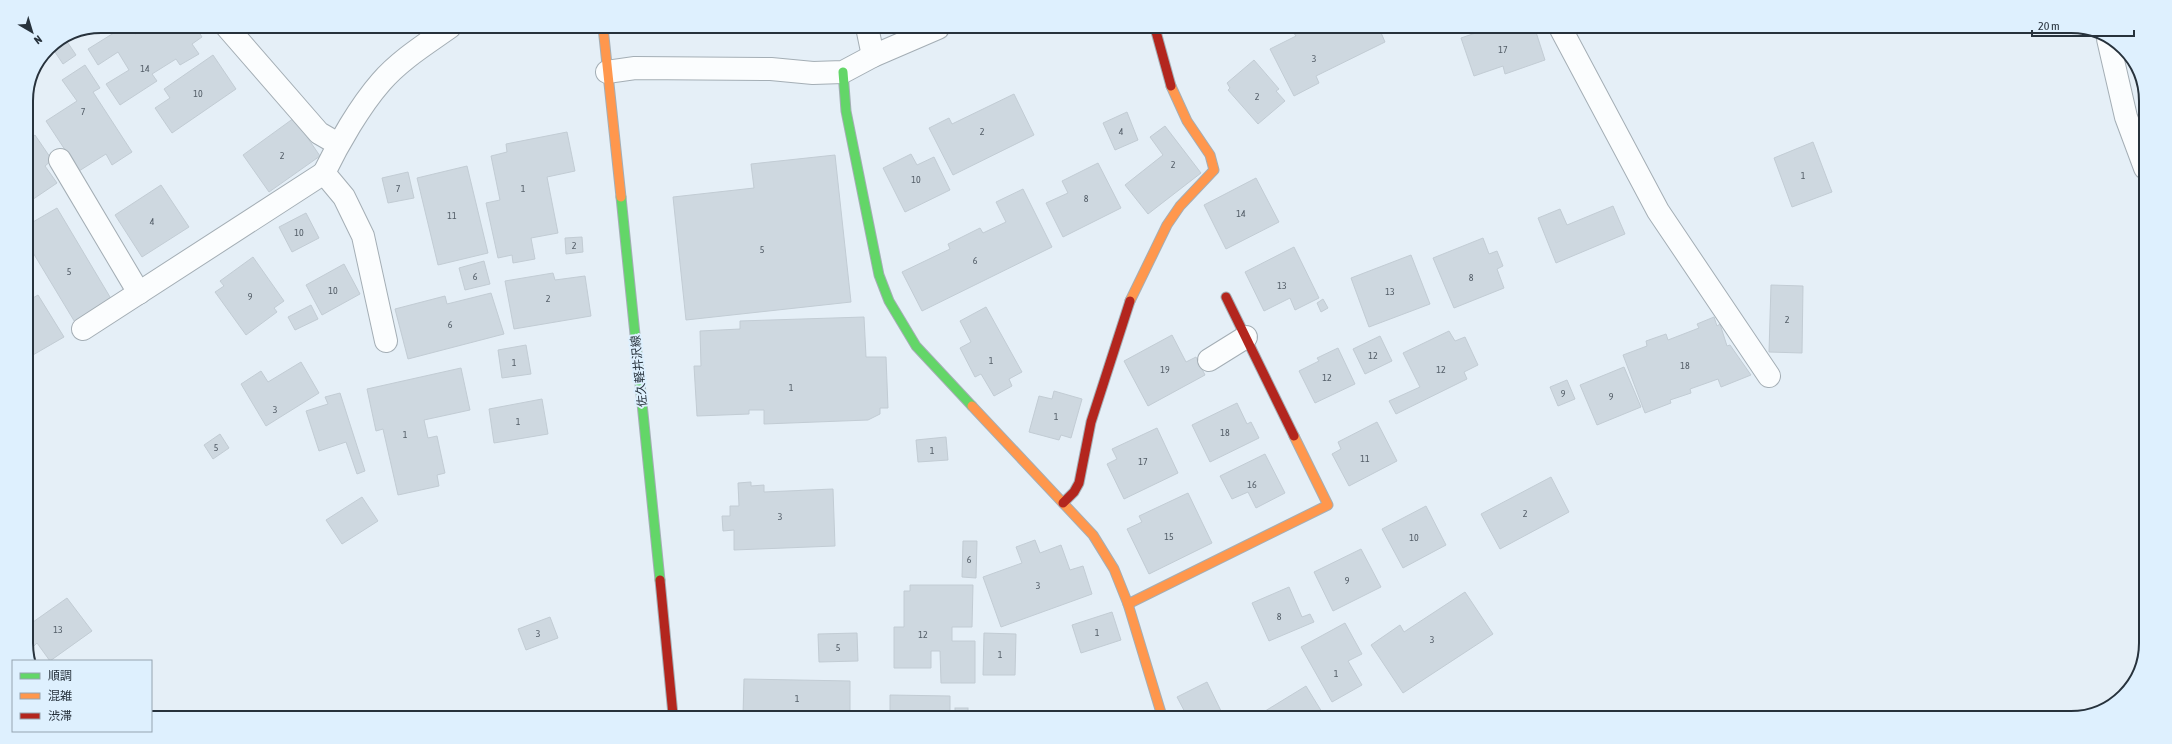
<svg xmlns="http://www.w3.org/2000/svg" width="2172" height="744" viewBox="0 0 2172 744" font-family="'Asap Condensed','Noto Sans JP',sans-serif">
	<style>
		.building { fill: #ced8e0; stroke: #c2ccd4 }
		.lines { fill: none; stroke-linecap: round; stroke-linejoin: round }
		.street-casing { stroke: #a4aeb5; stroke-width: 24 }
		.fast-casing { stroke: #a4aeb5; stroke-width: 11 }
		.slow-casing { stroke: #a4aeb5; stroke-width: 11 }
		.jam-casing { stroke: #a4aeb5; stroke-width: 11 }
		.street { stroke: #fbfdfe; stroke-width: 22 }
		.fast { stroke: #63d668; stroke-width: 9 }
		.slow { stroke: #ff974d; stroke-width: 9 }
		.jam { stroke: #b3261e; stroke-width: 9 }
		.labels { text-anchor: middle; stroke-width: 4; stroke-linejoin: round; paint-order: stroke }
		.number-label { font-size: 10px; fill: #545e68 }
		.street-label { font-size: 12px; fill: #27323c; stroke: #def0fe }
		.rim { fill: none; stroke: #27323c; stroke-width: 2 }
	</style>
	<rect width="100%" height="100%" fill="#e5eff7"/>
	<!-- building -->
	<g class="building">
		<polygon points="125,26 130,26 135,34 148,26 195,26 202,37 192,44 199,54 180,65 176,59 152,74 157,81 120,105 106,84 129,70 118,52 98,65 88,49"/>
		<polygon points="1301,28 1379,28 1385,42 1316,76 1319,83 1294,96 1270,49 1296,36 1293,32"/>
		<polygon points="1487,29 1535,29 1545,60 1505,74 1503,66 1474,76 1461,38"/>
		<polygon points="64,37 76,55 63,64 51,46"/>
		<polygon points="213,55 236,89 172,133 155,108 170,98 164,89"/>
		<polygon points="1254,60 1279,89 1276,91 1285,101 1258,124 1228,90 1230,88 1227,83"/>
		<polygon points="85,65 100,88 93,92 132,152 112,165 106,154 79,171 46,121 77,101 62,80"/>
		<polygon points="1014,94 1034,135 953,175 929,128 949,118 952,124"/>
		<polygon points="1127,112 1138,140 1115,150 1103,123"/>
		<polygon points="294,118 320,156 269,192 243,155"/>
		<polygon points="1165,126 1201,173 1148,214 1125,185 1163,155 1150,137"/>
		<polygon points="567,132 575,171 547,177 558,233 531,238 535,259 513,263 512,255 498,258 486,203 500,200 491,156 507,152 506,144"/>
		<polygon points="35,135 52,160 45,166 57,183 26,204 26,142"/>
		<polygon points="1813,142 1832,192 1792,207 1774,158"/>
		<polygon points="911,154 917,165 934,157 950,190 905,212 883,168"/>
		<polygon points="835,155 851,302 686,320 673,197 754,188 751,164"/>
		<polygon points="1098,163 1121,208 1063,237 1046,203 1068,193 1062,181"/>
		<polygon points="467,166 488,253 438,265 417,178"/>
		<polygon points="408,172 414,198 388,203 382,178"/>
		<polygon points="1256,178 1279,222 1226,249 1204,205"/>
		<polygon points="161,185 189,227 142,257 115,215"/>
		<polygon points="1023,189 1052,247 922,311 902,272 950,249 948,244 980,228 983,233 1006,222 996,202"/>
		<polygon points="1613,206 1625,234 1556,263 1538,218 1560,209 1567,225"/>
		<polygon points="57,208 113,302 76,324 26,241 26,226"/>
		<polygon points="306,213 319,238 292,252 279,227"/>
		<polygon points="582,237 583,252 566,254 565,238"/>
		<polygon points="1483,238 1489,254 1497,251 1503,266 1497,269 1504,288 1454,308 1433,258"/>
		<polygon points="1294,247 1319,298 1295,310 1290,298 1264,311 1245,272"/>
		<polygon points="1411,255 1430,304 1369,327 1351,278"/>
		<polygon points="253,257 284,301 274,308 277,312 246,335 215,292 224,286 220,281"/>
		<polygon points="484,261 490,284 465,290 459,268"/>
		<polygon points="344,264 360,294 322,315 306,285"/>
		<polygon points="553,273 555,280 585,276 591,316 514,329 505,281"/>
		<polygon points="1771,285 1803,286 1802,353 1769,352"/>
		<polygon points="491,293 504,334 408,359 395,309 445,296 447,304"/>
		<polygon points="38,295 64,337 26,359 26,302"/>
		<polygon points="1323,299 1328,308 1321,312 1317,303"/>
		<polygon points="311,305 318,319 295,330 288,317"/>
		<polygon points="986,307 1022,372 1009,379 1012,386 994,396 981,374 975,377 960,348 971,342 960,321"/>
		<polygon points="864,317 866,357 886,357 888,408 880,408 880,414 868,420 764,424 764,410 749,410 749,414 697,416 694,366 701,366 700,331 740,329 740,321"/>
		<polygon points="1714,317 1717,326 1720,324 1727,346 1730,345 1751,375 1721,387 1718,379 1690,389 1691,393 1670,400 1671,403 1645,413 1623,355 1647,346 1646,341 1666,334 1668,340 1699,328 1697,324"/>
		<polygon points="1449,331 1455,341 1465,337 1478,365 1464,372 1467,379 1396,414 1389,401 1420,387 1403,353"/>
		<polygon points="1172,335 1186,362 1196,357 1205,375 1148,406 1124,361"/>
		<polygon points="1380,336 1392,361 1365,374 1353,349"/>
		<polygon points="526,345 531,374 502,378 498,350"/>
		<polygon points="1338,348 1355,384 1315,403 1299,371 1319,361 1317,358"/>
		<polygon points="301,362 319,393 266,426 241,384 261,371 268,382"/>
		<polygon points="1624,367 1641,407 1597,425 1580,385"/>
		<polygon points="461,368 470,410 424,420 428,438 437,436 445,473 437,475 439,486 398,495 383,429 376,431 367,389"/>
		<polygon points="1567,380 1575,399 1558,406 1550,387"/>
		<polygon points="1054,391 1082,399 1071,438 1061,435 1059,440 1029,432 1039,396 1052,399"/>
		<polygon points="340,393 365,471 357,474 346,442 319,451 306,411 328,404 325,397"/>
		<polygon points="542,399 548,434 494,443 489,409"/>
		<polygon points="1237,403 1247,424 1251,422 1259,438 1210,462 1192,425"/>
		<polygon points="1377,422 1397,461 1349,486 1332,454 1341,449 1338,442"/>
		<polygon points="1157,428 1178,473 1124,499 1107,464 1117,459 1112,449"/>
		<polygon points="220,434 229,448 213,459 204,445"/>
		<polygon points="946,437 948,460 918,462 916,440"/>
		<polygon points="1265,454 1285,493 1256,508 1248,492 1232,499 1220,476"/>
		<polygon points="1551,477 1569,512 1500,549 1481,514"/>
		<polygon points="751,482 751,486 764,485 764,492 833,489 835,546 734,550 734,530 723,531 722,516 730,516 730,506 739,506 738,483"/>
		<polygon points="1188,493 1212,543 1149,574 1127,529 1142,522 1139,516"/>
		<polygon points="362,497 378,521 342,544 326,520"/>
		<polygon points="1426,506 1446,545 1403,568 1382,529"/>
		<polygon points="1035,540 1040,553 1061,545 1070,570 1083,566 1092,594 1001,627 983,577 1022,563 1016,547"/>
		<polygon points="963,541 977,541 976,578 962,577"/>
		<polygon points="1361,549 1381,587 1333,611 1314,572"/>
		<polygon points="910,585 973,585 972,627 952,627 952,641 975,641 975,683 941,683 940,651 931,651 931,668 894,668 894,627 904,627 904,591 910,591"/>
		<polygon points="1289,587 1302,617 1310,614 1314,622 1269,641 1252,603"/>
		<polygon points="1465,592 1493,634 1403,693 1371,645 1400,625 1404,632"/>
		<polygon points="67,598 92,631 50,661 37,643 33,647 26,637 26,627"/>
		<polygon points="1112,612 1121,640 1081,653 1072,625"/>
		<polygon points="550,617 558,638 526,650 518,629"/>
		<polygon points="1345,623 1362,654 1348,661 1362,685 1332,702 1301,647"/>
		<polygon points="857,633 858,661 819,662 818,634"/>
		<polygon points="984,633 1016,634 1015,675 983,675"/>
		<polygon points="744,679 850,681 850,716 743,715"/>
		<polygon points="1207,682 1221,711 1211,716 1187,716 1177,697"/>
		<polygon points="1306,686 1325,717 1257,716"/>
		<polygon points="890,695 950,696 950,716 890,716"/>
		<rect x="955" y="708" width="13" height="8"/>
	</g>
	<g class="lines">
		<!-- street casing -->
		<g class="street-casing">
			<g id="street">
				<polyline points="226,26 319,133 338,144"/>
				<polyline points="867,27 873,56"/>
				<polyline points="1561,29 1658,211 1769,376"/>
				<polyline points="2108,39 2126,117 2145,168"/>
				<polyline points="607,72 635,68 771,69 813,73 843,72 873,56 938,28"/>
				<polyline points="60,160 139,293"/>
				<polyline points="83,329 324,173"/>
				<path d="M386,341l-23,-105 -19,-39 -20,-24c14,-29 36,-67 57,-91 19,-22 45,-38 69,-55"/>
				<polyline points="1209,360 1246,337"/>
			</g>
		</g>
		<!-- fast casing -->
		<g class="fast-casing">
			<g id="fast">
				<polyline points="843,72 846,111 879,275 889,301 916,346 972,406"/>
				<polyline points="621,197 660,580"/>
			</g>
		</g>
		<!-- slow casing -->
		<g class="slow-casing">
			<g id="slow">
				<polyline points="603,27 621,197"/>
				<polyline points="1130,301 1167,225 1180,206 1214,170 1210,155 1187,121 1171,86"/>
				<polyline points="972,406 1093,535 1114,569 1128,604 1162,716"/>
				<polyline points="1128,604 1328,505 1294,436"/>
			</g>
		</g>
		<!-- jam casing -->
		<g class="jam-casing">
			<g id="jam">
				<polyline points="1155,28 1171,86"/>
				<polyline points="1226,297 1294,436"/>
				<polyline points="1063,503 1074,492 1079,483 1091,422 1130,301"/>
				<polyline points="660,580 673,715"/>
			</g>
		</g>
		<!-- street -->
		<use href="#street" class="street"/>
		<!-- fast -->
		<use href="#fast" class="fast"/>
		<!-- slow -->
		<use href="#slow" class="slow"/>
		<!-- jam -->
		<use href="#jam" class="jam"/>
	</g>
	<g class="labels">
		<!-- number labels -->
		<g class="number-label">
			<text x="1503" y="53">17</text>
			<text x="1314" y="62">3</text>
			<text x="145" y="72">14</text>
			<text x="198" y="97">10</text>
			<text x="1257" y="100">2</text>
			<text x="83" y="115">7</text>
			<text x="982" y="135">2</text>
			<text x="1121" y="135">4</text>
			<text x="282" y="159">2</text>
			<text x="1173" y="168">2</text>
			<text x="1803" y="179">1</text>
			<text x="916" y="183">10</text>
			<text x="398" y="192">7</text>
			<text x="523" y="192">1</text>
			<text x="1086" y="202">8</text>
			<text x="1241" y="217">14</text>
			<text x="452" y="219">11</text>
			<text x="152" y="225">4</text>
			<text x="299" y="236">10</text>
			<text x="574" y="249">2</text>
			<text x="762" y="253">5</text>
			<text x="975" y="264">6</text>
			<text x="69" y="275">5</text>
			<text x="475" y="280">6</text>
			<text x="1471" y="281">8</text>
			<text x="1282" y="289">13</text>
			<text x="333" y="294">10</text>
			<text x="1390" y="295">13</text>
			<text x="250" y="300">9</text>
			<text x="548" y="302">2</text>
			<text x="1787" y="323">2</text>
			<text x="450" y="328">6</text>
			<text x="1373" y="359">12</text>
			<text x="991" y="364">1</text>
			<text x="514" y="366">1</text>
			<text x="1685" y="369">18</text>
			<text x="1165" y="373">19</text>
			<text x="1441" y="373">12</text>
			<text x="1327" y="381">12</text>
			<text x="791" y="391">1</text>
			<text x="1563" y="397">9</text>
			<text x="1611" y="400">9</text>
			<text x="275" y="413">3</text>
			<text x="1056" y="420">1</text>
			<text x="518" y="425">1</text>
			<text x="1225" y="436">18</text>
			<text x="405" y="438">1</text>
			<text x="216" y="451">5</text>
			<text x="932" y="454">1</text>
			<text x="1365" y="462">11</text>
			<text x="1143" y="465">17</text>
			<text x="1252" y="488">16</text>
			<text x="1525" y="517">2</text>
			<text x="780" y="520">3</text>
			<text x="1169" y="540">15</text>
			<text x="1414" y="541">10</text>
			<text x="969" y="563">6</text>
			<text x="1347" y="584">9</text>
			<text x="1038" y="589">3</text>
			<text x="1279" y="620">8</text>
			<text x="58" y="633">13</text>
			<text x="1097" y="636">1</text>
			<text x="538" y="637">3</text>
			<text x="923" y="638">12</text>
			<text x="1432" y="643">3</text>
			<text x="838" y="651">5</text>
			<text x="1000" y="658">1</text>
			<text x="1336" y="677">1</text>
			<text x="797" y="702">1</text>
		</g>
		<!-- street labels -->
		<g class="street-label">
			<text transform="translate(639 371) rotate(-96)" y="4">佐久軽井沢線</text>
		</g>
	</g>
	<!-- crop -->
	<path d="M0 0H2172V744H0ZM101 33H2071A68 68 0 0 1 2139 101V643A68 68 0 0 1 2071 711H101A68 68 0 0 1 33 643V101A68 68 0 0 1 101 33Z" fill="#def0fe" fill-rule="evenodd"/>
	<path class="rim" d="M101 33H2071A68 68 0 0 1 2139 101V643A68 68 0 0 1 2071 711H101A68 68 0 0 1 33 643V101A68 68 0 0 1 101 33Z"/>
	<!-- legend -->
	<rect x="12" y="660" width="140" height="72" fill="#def0fe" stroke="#95a4b0"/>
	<rect x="20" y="673" width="20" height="6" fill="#63d668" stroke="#95a4b0"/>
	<text x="48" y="680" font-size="12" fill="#27323c">順調</text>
	<rect x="20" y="693" width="20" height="6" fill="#ff974d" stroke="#95a4b0"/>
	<text x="48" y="700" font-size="12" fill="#27323c">混雑</text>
	<rect x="20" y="713" width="20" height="6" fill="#b3261e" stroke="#95a4b0"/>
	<text x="48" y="720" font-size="12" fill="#27323c">渋滞</text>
	<!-- north arrow -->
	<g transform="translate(32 32) rotate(142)" stroke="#def0fe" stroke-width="3" paint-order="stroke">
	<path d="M0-3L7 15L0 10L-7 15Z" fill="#27323c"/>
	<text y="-6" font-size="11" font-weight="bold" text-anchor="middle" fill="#27323c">N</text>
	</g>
	<!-- scale -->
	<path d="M2032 30v6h102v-6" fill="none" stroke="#27323c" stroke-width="2"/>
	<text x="2038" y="30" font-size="12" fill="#27323c" stroke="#def0fe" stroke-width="3" paint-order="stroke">20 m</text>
</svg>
